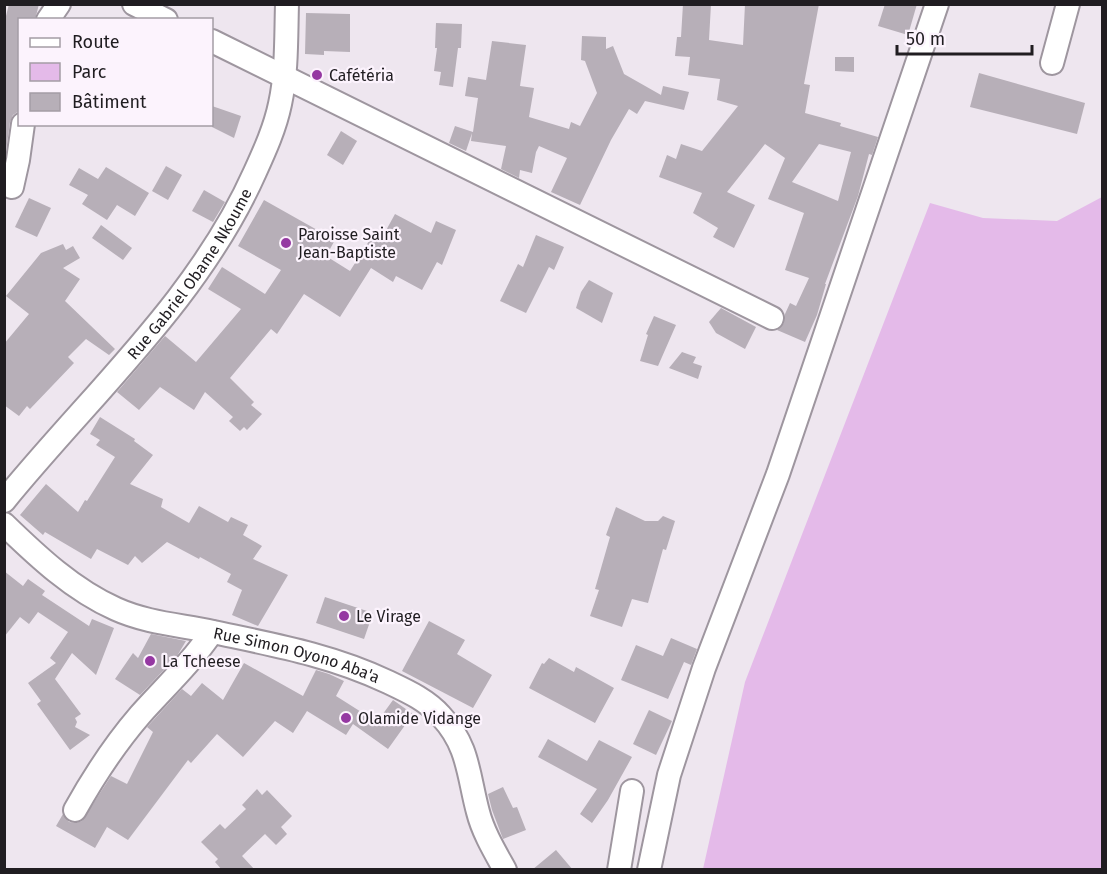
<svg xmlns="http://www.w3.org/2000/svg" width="1107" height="874" viewBox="0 0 1107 874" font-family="'Fira Sans',sans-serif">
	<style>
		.green { fill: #e4bae9 }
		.building { fill: #b7afb8; fill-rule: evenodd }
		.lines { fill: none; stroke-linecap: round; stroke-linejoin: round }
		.minor-casing { stroke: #9e969f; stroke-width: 26 }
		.minor { stroke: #fff; stroke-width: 22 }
		.poi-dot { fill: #9538a2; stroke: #fcf3fd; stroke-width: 2 }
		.labels { text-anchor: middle; stroke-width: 4.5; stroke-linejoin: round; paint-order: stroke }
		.poi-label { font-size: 16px; fill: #201d21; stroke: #fcf3fd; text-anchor: start }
		.street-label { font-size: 16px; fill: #201d21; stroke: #fcf3fd }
	</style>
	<rect width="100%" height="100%" fill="#eee6ef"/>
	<!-- green -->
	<polygon class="green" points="1102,197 1102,869 703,869 745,682 930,203 983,218 1057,221"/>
	<!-- building -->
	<g class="building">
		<polygon points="9,4 39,4 35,20 20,20 20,107 19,111 13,115 10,122 6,151 4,24"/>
		<path d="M683,4h28l-2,36 34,5 2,-41h74l-15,80 6,1 -5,28 36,10 -1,3 38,11 -6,18 -3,-1 -11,42 -33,88h1l-9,31 -12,27 -28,-12 7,-7 1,-9 5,-11 6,3 13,-28 -24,-8 19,-57 -36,-14 17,-41 -20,-14 -38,48 28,13 -21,43 -21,-11 5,-9 -25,-15 9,-20 -43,-16 8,-22 9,4 5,-15 21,7 36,-45 -21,-6 3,-21 -32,-4 2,-18 -15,-1 2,-19h4zM819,144l32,8 -13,49 -46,-19z"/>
		<polygon points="885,4 917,4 908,35 878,26"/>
		<polygon points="306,13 350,14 350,52 324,51 324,55 305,54"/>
		<polygon points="436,23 462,24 461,48 458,48 453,87 439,85 441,72 434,71 437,48 435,48"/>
		<polygon points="582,36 606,37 606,49 613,46 624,74 661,95 663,86 689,92 684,110 645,101 637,114 629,109 611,140 580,205 551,192 567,158 539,146 536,152 532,173 520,170 519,178 501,169 506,146 471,141 472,133 466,151 449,143 455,126 473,132 478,98 465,96 468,77 486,80 492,41 526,45 520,86 534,88 529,117 569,129 571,122 580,126 597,93 585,61 581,60"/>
		<polygon points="835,57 854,57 854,72 835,71"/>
		<polygon points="979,73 1085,103 1077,134 970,107"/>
		<polygon points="212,106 241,116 234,138 212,127"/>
		<polygon points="341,131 357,141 343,165 327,155"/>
		<polygon points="166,166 182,175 168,200 152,191"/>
		<polygon points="106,167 149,193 135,216 117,205 107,220 82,204 88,195 69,185 79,168 98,179"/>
		<polygon points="204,190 225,202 213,222 192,211"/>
		<polygon points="29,198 51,208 37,237 15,227"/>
		<polygon points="264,200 335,240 326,256 350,271 376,230 384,234 395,214 431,233 436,221 456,230 442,265 437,262 422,290 396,276 393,282 371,268 340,317 304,294 277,334 271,329 230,378 254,402 251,405 262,414 247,430 244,427 240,431 229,421 233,417 205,392 194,410 160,387 139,410 117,392 165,336 196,362 241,309 208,289 222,267 265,294 281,270 238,246"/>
		<polygon points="101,225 132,248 123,260 92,238"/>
		<polygon points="536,235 564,247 554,270 549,267 526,313 500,301 518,264 523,267"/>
		<polygon points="63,244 66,250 73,246 80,258 63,268 80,279 65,301 115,349 109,355 86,339 68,357 74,363 30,409 27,406 19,416 4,405 4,344 29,314 6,296 41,253"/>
		<polygon points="589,280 613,293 602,323 576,308 581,292"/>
		<polygon points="721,308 756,327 745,349 716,333 709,322"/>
		<polygon points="654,316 676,325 658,366 640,361 648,335 646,334"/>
		<polygon points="682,352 696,357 693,363 702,366 698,379 669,368"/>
		<polygon points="100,417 135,439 134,441 153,455 130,484 163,499 161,507 189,523 199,506 228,522 231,517 248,525 243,535 262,546 253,559 288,575 258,626 232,615 242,590 227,582 231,574 200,557 199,559 167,542 142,563 135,556 128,565 97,549 91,559 45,532 43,535 20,515 46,484 78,512 85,500 87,501 115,457 96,445 100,440 90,434"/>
		<polygon points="616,507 645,521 658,521 663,516 675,521 666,550 663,549 648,603 632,599 622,627 590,616 599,590 595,589 610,537 606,535"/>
		<polygon points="4,571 23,586 28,579 45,591 42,595 89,626 92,619 114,628 96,675 72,653 55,679 81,714 75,718 77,722 75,727 90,735 70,750 37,704 41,701 28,683 56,663 50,658 68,632 38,612 29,624 20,617 4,637"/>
		<polygon points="325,597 373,613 364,639 316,623"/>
		<polygon points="429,621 465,640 457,654 492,675 473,708 402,671"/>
		<polygon points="151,634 186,641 177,656 140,695 115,679 133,653 138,658"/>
		<polygon points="671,638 697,649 691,665 684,662 668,699 621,680 636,645 663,656"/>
		<polygon points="549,658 574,672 576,667 614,688 595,723 529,688 542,663 544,664"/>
		<polygon points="244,663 303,696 316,670 329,674 344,681 336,696 377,722 393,700 413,714 388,749 353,724 346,735 307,711 293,733 275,721 243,757 217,734 191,763 188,760 128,840 107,827 95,848 56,826 63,814 69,822 76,823 82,821 111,776 127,784 153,732 147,727 182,689 191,696 202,683 223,700"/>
		<polygon points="649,710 672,721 656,755 633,744"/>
		<polygon points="548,739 587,761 599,740 632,757 608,800 592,823 580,814 597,789 538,757"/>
		<polygon points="503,787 513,808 517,807 526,830 503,839 492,810 488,794"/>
		<polygon points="257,789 262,795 267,790 292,816 281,827 287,834 276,845 265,834 242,856 255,870 222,870 215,862 218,859 201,842 220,824 225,829 246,809 242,805"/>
		<polygon points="556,850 573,870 532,870"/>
	</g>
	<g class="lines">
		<!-- minor casing -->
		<g class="minor-casing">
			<g id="minor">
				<polyline points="134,4 166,20"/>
				<polyline points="48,20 59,4"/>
				<polyline points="212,41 772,318"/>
				<polyline points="1052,63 1068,4"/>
				<polyline points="12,187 18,160 23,124"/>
				<path id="s1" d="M4,501c87,-107 194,-201 251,-329 10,-22 20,-44 25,-68 7,-32 6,-66 7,-100"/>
				<path id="s2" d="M4,524c33,32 69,66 112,85 31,14 65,16 97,23 61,13 118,23 175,50 19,9 39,18 53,34 28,30 27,59 37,96 5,20 17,40 27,58"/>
				<path d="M75,810c19,-34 40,-66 65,-95 25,-28 51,-52 72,-83"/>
				<polyline points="619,870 632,791"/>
				<polyline points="649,870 669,775 704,668 778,474 937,4"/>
			</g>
		</g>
		<!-- minor -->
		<use href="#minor" class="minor"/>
	</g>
	<!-- markers -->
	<g class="poi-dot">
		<circle cx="317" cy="75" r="6"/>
		<circle cx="286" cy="243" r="6"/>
		<circle cx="344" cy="616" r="6"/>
		<circle cx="150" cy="661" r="6"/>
		<circle cx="346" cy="718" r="6"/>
	</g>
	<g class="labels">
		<!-- poi labels -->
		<g class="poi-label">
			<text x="329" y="81">Cafétéria</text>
			<text x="298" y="240">Paroisse Saint<tspan x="298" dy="18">Jean-Baptiste</tspan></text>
			<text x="356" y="622">Le Virage</text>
			<text x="162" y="667">La Tcheese</text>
			<text x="358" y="724">Olamide Vidange</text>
		</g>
		<!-- street labels -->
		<g class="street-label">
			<text dy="6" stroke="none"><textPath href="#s1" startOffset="294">Rue Gabriel Obame Nkoume</textPath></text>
			<text dy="6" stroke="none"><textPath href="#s2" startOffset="328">Rue Simon Oyono Aba'a</textPath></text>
		</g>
	</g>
	<!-- border -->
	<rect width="1107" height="874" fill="none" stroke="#201d21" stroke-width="12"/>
	<!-- legend -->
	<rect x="18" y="18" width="195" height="108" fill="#fcf3fd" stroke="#a49da5" stroke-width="1.5"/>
	<rect x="30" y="38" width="30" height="9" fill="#ffffff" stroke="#a49da5" stroke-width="1.5"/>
	<text x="72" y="48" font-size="18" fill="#201d21">Route</text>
	<rect x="30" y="63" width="30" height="18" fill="#e4bae9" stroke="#a49da5" stroke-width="1.5"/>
	<text x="72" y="78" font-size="18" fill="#201d21">Parc</text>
	<rect x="30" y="93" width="30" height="18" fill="#b7afb8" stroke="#a49da5" stroke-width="1.5"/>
	<text x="72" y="108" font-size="18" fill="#201d21">Bâtiment</text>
	<!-- scale -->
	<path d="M897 45v9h135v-9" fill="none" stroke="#201d21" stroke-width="3"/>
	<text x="906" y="45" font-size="18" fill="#201d21" stroke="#fcf3fd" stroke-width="4.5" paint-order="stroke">50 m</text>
</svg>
